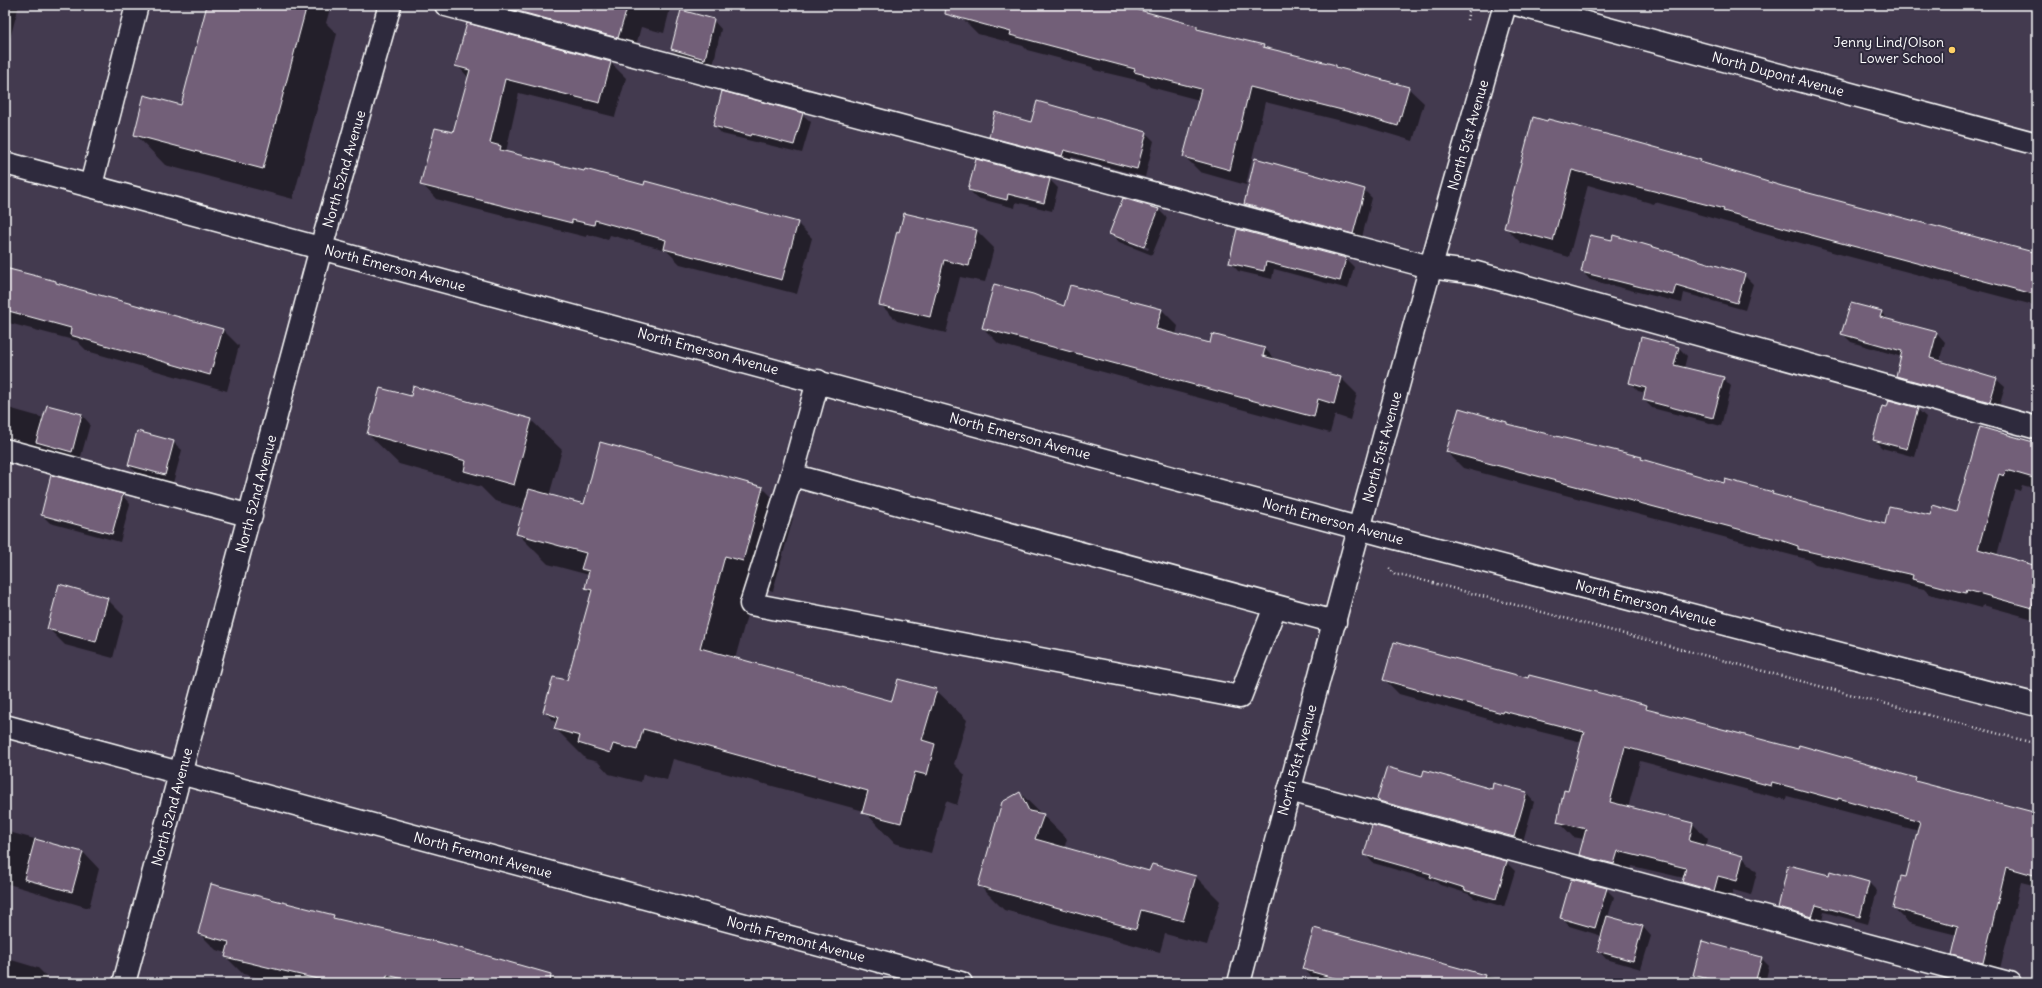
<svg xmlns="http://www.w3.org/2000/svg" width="2042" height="988" viewBox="0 0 2042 988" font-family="Delius,sans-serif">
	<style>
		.shadow { fill: #0007; fill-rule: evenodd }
		.building { fill: #725f78; stroke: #fff }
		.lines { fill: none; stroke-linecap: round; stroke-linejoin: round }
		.minor-casing { stroke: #fff; stroke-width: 25 }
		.path { stroke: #fff; stroke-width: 2.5; stroke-dasharray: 1 3; stroke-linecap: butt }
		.minor { stroke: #2f2a3d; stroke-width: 22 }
		.poi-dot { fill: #ffd166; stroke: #2f2a3d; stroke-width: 1.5 }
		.labels { text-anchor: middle; stroke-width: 4; stroke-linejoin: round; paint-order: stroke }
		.poi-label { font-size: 14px; fill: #fff; stroke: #2f2a3d; text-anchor: end }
		.street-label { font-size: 14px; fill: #fff; stroke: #2f2a3d }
	</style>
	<rect width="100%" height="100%" fill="#433a4f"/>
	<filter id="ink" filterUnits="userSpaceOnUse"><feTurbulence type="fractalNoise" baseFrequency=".025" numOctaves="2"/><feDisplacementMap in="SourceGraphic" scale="8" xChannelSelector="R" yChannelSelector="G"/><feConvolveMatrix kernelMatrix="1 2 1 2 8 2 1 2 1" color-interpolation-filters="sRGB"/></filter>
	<g filter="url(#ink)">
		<!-- shadow -->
		<g class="shadow">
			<polygon points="5,5 19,5 5,57"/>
			<polygon points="208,5 331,5 326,23 337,34 293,199 165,165 135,134 181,106"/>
			<polygon points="486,5 671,5 664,33 641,27 634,53"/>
			<polygon points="931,5 1121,5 1197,26 1201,31 1263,46 1267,49 1336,66 1408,88 1424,103 1413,141 1366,127 1265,102 1246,185 1200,172 1184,156 1199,100 1150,87 1145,82 1094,70 1092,67 1027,50 1023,46 978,34 963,19 963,14"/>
			<polygon points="713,20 721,29 713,66 680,57 672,49"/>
			<polygon points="475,27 611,63 626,78 615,117 519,93 506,152 797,223 812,238 797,294 680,264 666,250 610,235 608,240 587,234 586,237 436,199 422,184 454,134 469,78 457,65"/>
			<polygon points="802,114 811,122 802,153 722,134 714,125"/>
			<polygon points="1548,122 1700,160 1703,164 1782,187 2037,253 2037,306 1843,255 1655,202 1654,204 1588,185 1569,257 1521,243 1505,227"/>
			<polygon points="1146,133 1154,141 1145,177 1072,157 1070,164 998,144 990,136"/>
			<polygon points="1050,180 1058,188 1052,211 1016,202 1015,208 977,198 969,190"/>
			<polygon points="1364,190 1372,198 1361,241 1253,212 1245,204"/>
			<path d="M1124,199l35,11 8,8 -15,37 -33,-13 -8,-9zM1119,236l30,12 -1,2 -29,-12z"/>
			<polygon points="905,214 977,231 994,248 985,282 960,277 946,333 897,321 880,304"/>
			<polygon points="1346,259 1354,267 1348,289 1274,269 1272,279 1238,271 1230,262"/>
			<polygon points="5,269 223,330 239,346 227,391 87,351 77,341 5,322"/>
			<polygon points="1582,271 1744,275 1753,284 1745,310 1684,293 1682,303 1590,280"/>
			<polygon points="1065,307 1162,310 1178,326 1176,335 1210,345 1213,335 1265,349 1277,361 1341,378 1357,394 1350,420 1335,415 1330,433 999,344 983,328"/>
			<polygon points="1881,312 1889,321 1937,333 1945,342 1939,362 1996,379 2005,387 1998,410 1905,384 1897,376 1902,357 1851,342 1843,334"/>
			<polygon points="1642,338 1679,348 1687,356 1684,368 1723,378 1731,386 1721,426 1652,408 1644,400 1646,393 1638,391 1630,383"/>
			<polygon points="411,397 531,420 562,450 549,496 584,505 763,488 793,518 773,591 755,586 735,659 892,702 936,690 967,720 954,764 965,775 957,805 946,801 931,853 894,843 864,811 673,759 667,780 643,774 641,782 609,774 598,762 586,759 556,729 557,724 545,712 567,682 592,594 586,588 589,575 548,564 518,534 524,509 495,501 481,487 399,464 368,434"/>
			<polygon points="47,406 82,415 90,424 80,460 5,440 5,407 44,418"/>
			<polygon points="1888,408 1917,409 1926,417 1915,457 1882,448 1874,440"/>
			<polygon points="1507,423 1510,426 1641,458 1645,461 1725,484 1772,493 1776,497 1886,525 1956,513 1980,428 2037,444 2037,489 2022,485 2020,491 2015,489 1997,555 2037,566 2037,620 1983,605 1982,608 1929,594 1924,589 1815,564 1810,560 1463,468 1447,452"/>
			<polygon points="173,442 182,450 173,483 137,473 129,465"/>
			<polygon points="122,495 130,504 120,542 50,523 42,515"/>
			<polygon points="5,579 11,585 5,608"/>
			<polygon points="107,599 124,616 113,658 65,645 48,628"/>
			<polygon points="1384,679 1529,679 1646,706 1653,712 1915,779 1920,783 2037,814 2037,886 2021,882 1998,977 1967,969 1952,954 1957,935 1909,923 1894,908 1907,879 1919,831 1787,796 1786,800 1640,761 1628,808 1693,824 1708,839 1706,847 1742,857 1757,872 1751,895 1733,890 1729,905 1698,897 1683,882 1684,878 1632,866 1629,878 1595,869 1580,854 1584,839 1573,837 1559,822 1582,742 1517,726 1517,727 1399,694"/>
			<polygon points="1423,778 1492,790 1526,793 1534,802 1522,845 1388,809 1378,799"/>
			<polygon points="1020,793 1067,839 1064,848 1149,872 1196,877 1220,901 1207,945 1165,934 1160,952 1004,910 980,886"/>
			<polygon points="5,831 83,852 99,869 89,908 5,883"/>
			<polygon points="1365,854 1506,862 1515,871 1504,907 1474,898 1469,894 1440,885 1435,881 1373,863"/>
			<polygon points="1831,872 1869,883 1877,891 1868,924 1824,912 1821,925 1787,916 1779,908 1830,877"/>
			<polygon points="1606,889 1614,897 1608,917 1643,927 1651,936 1641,969 1606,959 1598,950 1602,936 1569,926 1561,917"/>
			<polygon points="333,916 337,920 571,983 282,983 243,974 226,957 227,953 216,950 199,933"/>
			<polygon points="1315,930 1505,981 1507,983 1318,983 1303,968"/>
			<polygon points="5,958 38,968 46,976 45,983 5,983"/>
			<polygon points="1761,958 1769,966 1765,983 1703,983 1694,975"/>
			<polygon points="1872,979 1888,983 1871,983"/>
			<polygon points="1841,980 1853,983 1840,983"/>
			<polygon points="1946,980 1957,983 1945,983"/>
		</g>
		<!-- building -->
		<g class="building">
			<polygon points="207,5 307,5 263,169 134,135 144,95 181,105"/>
			<polygon points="495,5 628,5 618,38"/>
			<polygon points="946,5 1121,5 1197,26 1197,29 1264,45 1263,47 1336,65 1336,67 1409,87 1398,126 1350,112 1250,87 1230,170 1183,157 1201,89 1134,72 1135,69 1078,54 1078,53 1010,35 1011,32 945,14"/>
			<polygon points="681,10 714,19 705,59 671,49"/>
			<polygon points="467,23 611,62 600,103 505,79 490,143 501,146 500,150 584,171 585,169 644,185 645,181 798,222 782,280 664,249 666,240 595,220 594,225 572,220 572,223 420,185 435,128 453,132 470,70 455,66"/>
			<polygon points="722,91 803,113 794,145 752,134 751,136 713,126"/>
			<polygon points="1037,101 1147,132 1137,169 1064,150 1062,156 989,137 995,112 1031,122"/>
			<polygon points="1533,117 1547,121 1548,119 1629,140 1701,160 1700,162 1782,186 2037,253 2037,295 1826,239 1723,211 1724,209 1572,170 1553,241 1504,228"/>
			<polygon points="1255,158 1365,189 1353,234 1244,204"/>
			<polygon points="976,159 1050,179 1044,203 1008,194 1007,200 968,190"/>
			<polygon points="1123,198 1159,209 1144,247 1109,234"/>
			<polygon points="904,213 977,230 969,266 944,260 930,317 879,305 897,231 899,232"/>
			<polygon points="1237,229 1346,258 1340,281 1266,262 1264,271 1229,263"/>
			<polygon points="1590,235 1612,240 1613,235 1745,274 1737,303 1676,285 1673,295 1581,272"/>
			<polygon points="5,268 56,281 56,283 223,329 210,375 70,335 71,328 5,310"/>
			<polygon points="994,284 1033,294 1064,306 1070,285 1162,309 1156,329 1210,343 1212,334 1265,348 1263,356 1341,377 1334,404 1318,399 1314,417 982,328"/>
			<polygon points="1851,303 1882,311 1880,317 1937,332 1930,358 1997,378 1990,402 1896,376 1902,351 1841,334"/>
			<polygon points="1641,337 1679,347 1674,365 1724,377 1713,418 1643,400 1646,388 1629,383"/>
			<polygon points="413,386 532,419 514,485 464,471 466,461 367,434 380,388 411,396"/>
			<polygon points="1889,400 1918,408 1907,449 1873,440 1882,406 1887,407"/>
			<polygon points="47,405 82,414 72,452 36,442"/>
			<polygon points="1459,408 1507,422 1507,424 1642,457 1641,459 1724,483 1725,479 1773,492 1772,494 1885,524 1889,506 1930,515 1933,505 1956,512 1980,427 2037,443 2037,479 2006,470 2004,476 1999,474 1978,549 2037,566 2037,592 2032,608 1967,590 1966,593 1912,579 1913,575 1798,549 1798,546 1780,540 1446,452"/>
			<polygon points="137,431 174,441 165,475 128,465"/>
			<polygon points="600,442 763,487 743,561 725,556 700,648 892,701 898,679 937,689 922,740 935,744 927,775 915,772 901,823 862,813 868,791 643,729 637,750 613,744 610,753 578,743 580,736 554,729 558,717 543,712 553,677 567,680 592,590 585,588 589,571 581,569 586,553 516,534 529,489 584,504"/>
			<polygon points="51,475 123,494 112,534 41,515"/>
			<polygon points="59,584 108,598 96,642 47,629"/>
			<polygon points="1394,642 1528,678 1529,675 1647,705 1646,709 1798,749 1799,745 1916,778 1915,781 2037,813 2037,876 2006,867 1983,963 1951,955 1958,926 1893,908 1901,876 1906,877 1920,821 1838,798 1838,800 1772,782 1771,786 1625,747 1610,802 1693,823 1689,841 1743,856 1737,881 1718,876 1714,891 1682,882 1686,868 1618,851 1614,864 1579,855 1586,829 1557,822 1564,790 1568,791 1584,732 1503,711 1502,713 1383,680"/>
			<polygon points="1387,767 1422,777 1424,770 1492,789 1493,783 1527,792 1514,837 1379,801 1377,799"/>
			<polygon points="1020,792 1029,811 1044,814 1035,839 1149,871 1152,864 1196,876 1183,921 1141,910 1136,929 978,886 1002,802"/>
			<polygon points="1372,825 1507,861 1496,899 1464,890 1465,888 1430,877 1431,874 1364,855"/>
			<polygon points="35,839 83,852 72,892 24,879"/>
			<polygon points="1788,865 1829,875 1830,871 1869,882 1860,917 1816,905 1812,917 1778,908"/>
			<polygon points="1571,879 1607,888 1595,928 1560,918"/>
			<polygon points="211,884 334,915 333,918 442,943 551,974 550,983 420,983 387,975 385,983 334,983 225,957 229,942 198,934"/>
			<polygon points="1607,916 1643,926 1633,961 1597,951"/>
			<polygon points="1314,928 1485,975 1483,983 1352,983 1302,969"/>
			<polygon points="1702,941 1762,957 1755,983 1724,983 1693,975"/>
		</g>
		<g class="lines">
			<!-- minor casing -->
			<g class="minor-casing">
				<g id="minor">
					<polyline points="446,5 1430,267 1477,273 2037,428"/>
					<polyline points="1519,5 2037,144"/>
					<polyline points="5,163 1395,538 2037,705"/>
					<polyline points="91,185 137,5"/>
					<polyline points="818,381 792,475 1335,622"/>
					<polyline points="5,450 251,516"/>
					<polyline points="792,475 751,604 1240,697 1275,607"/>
					<polyline points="5,726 961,983"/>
					<polyline points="1289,790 2009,983"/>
					<polyline points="124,983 321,248 390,5"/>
					<path d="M1239,983c85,-327 172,-654 266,-978"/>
				</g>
			</g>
			<!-- path -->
			<g class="path">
				<polyline points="1467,20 1470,5"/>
				<polyline points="1389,568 1395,575 1403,575 2037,744"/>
			</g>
			<!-- minor -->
			<use href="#minor" class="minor"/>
		</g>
	</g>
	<!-- markers -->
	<circle class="poi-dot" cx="1952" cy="50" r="4"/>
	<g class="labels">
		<!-- poi labels -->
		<g class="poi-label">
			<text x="1944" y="47">Jenny Lind/Olson<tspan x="1944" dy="16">Lower School</tspan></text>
		</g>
		<!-- street labels -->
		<g class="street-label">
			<text transform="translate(1778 74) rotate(15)" y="5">North Dupont Avenue</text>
			<text transform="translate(1468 135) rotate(-74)" y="5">North 51st Avenue</text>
			<text transform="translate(344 169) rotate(-74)" y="5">North 52nd Avenue</text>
			<text transform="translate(395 268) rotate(15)" y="5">North Emerson Avenue</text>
			<text transform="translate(708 351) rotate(15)" y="5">North Emerson Avenue</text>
			<text transform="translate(1020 436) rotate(15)" y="5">North Emerson Avenue</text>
			<text transform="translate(1382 447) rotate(-75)" y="5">North 51st Avenue</text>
			<text transform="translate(256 494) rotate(-75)" y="5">North 52nd Avenue</text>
			<text transform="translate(1333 521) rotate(15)" y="5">North Emerson Avenue</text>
			<text transform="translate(1646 603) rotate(15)" y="5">North Emerson Avenue</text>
			<text transform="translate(1297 760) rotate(-75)" y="5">North 51st Avenue</text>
			<text transform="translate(172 807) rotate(-75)" y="5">North 52nd Avenue</text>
			<text transform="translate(483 855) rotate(15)" y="5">North Fremont Avenue</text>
			<text transform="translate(796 939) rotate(15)" y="5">North Fremont Avenue</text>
		</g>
	</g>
	<!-- margin -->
	<rect width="2042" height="988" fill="none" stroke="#2f2a3d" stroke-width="20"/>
	<rect x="10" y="10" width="2022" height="968" fill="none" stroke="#fff" stroke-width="1.5" filter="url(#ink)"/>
</svg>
